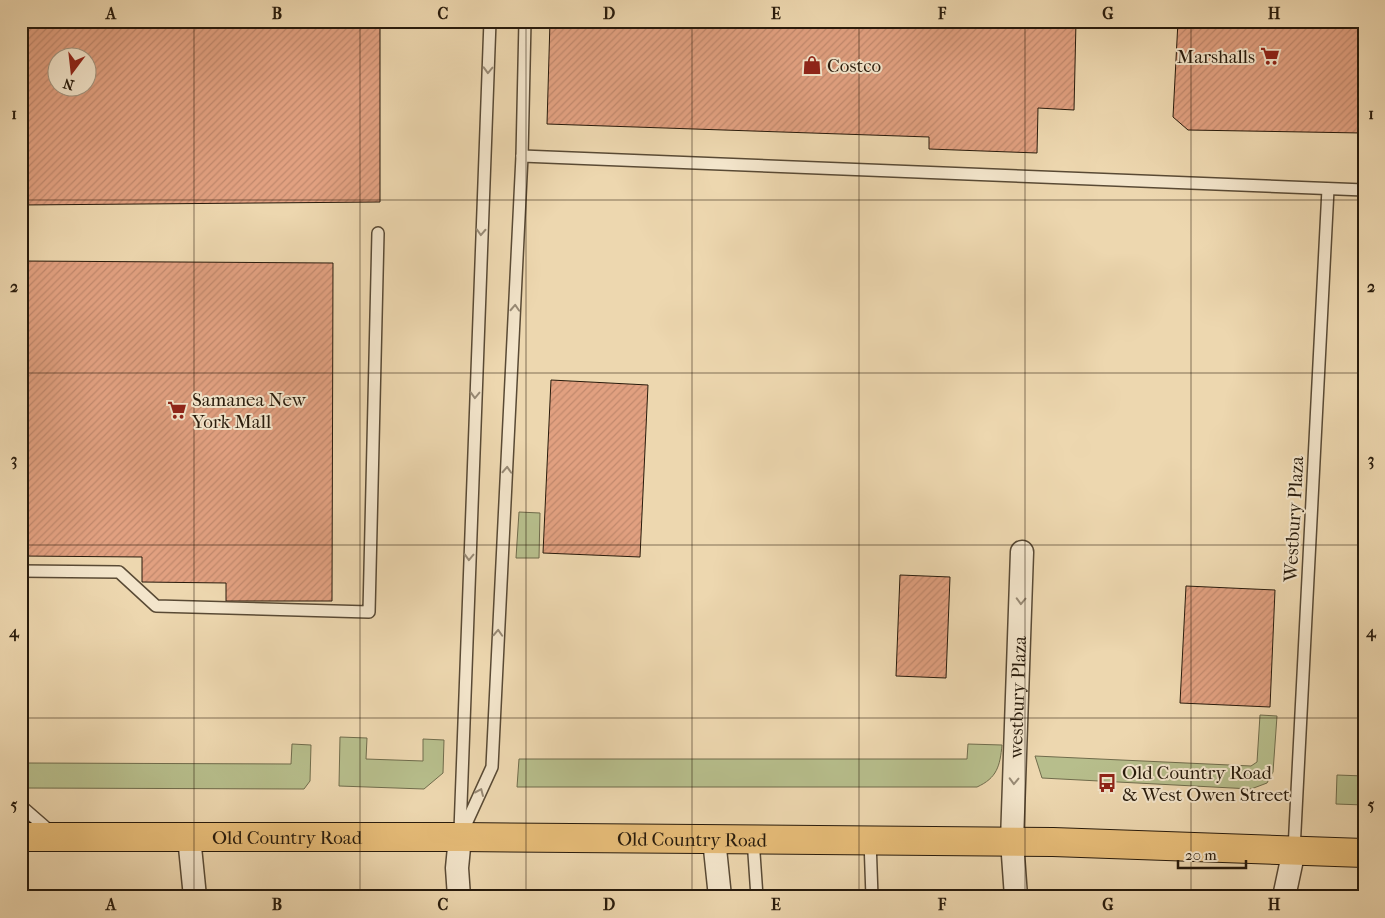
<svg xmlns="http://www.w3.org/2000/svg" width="1385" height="918" viewBox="0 0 1385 918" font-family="'IM FELL French Canon',serif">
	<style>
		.grass { fill: #b7be8c; stroke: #706c4c }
		.building { fill: url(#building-hatch); stroke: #281b0c; fill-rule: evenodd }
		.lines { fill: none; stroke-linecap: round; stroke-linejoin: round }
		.lane-casing { stroke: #594a35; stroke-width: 14 }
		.street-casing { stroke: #594a35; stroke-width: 25 }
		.primary-casing { stroke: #281b0c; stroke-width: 30 }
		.lane { stroke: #f3e5cb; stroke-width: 11 }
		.street { stroke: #f3e5cb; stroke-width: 22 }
		.primary { stroke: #e6bc78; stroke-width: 28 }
		.oneway { stroke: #988a75 }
		.grid { fill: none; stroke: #281b0c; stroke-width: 1; stroke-opacity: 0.55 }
		.labels { text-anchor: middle; stroke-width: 4; stroke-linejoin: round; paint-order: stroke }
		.poi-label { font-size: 19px; fill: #281b0c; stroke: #f3e5cb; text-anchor: start }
		.street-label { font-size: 19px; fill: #281b0c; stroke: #f3e5cb }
		.neatline { fill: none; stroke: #281b0c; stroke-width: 2 }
		.grid-label { font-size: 16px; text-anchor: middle; font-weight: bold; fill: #281b0c }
	</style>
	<defs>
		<pattern id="building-hatch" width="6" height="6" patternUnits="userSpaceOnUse" patternTransform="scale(1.25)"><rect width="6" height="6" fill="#e1a080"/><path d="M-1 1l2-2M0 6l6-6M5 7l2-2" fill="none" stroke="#c1896d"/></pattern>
	</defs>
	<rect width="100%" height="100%" fill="#edd7af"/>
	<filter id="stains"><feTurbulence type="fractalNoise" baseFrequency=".004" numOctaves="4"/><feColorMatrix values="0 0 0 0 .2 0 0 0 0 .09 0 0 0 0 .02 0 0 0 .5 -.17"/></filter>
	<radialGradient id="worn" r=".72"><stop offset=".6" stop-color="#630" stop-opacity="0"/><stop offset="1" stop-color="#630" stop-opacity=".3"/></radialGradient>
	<!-- grass -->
	<g class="grass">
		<polygon points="519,512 540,513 539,558 516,558"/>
		<polygon points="1260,715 1277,716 1273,772 1267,783 1251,789 1042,778 1035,756 1251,766 1257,762"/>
		<polygon points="340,737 367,738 366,759 423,761 423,739 444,740 443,773 424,789 339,786"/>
		<polygon points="21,742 27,746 27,763 291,764 292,744 311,745 310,781 304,789 21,788"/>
		<path d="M968,744l34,1c-2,21 -5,33 -25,42h-460l2,-28h448z"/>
		<polygon points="1337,775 1364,776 1364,805 1336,804"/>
	</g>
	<!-- building -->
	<g class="building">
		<path d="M21,21h359v181l-359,3zM58,58h30v30h-30z"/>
		<polygon points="550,21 1076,21 1074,110 1038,108 1037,153 929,149 929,137 547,124"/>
		<polygon points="1178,21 1364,21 1362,133 1188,130 1173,117"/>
		<polygon points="1364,91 1364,134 1362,133"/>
		<polygon points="21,261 333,263 332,601 226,601 226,583 142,582 142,557 21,556"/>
		<polygon points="551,380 648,385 640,557 543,553"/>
		<polygon points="900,575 950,577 946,678 896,676"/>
		<polygon points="1186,586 1275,590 1270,707 1180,703"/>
		<polygon points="287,895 287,897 232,897 232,896"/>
		<polygon points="287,895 307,896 307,897 287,897"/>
		<polygon points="359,895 430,895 431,897 359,897"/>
		<rect x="307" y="896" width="41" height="1"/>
	</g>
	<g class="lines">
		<!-- lane casing -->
		<g class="lane-casing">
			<g id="lane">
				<polyline points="522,156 1364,190"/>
				<polyline points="21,571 119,572 156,606 369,612 378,233"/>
				<polyline points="21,806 52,833"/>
				<polyline points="460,831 490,21"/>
				<polyline points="460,837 492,767 522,156 525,21"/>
				<polyline points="753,839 757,897"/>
				<polyline points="870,840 872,897"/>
				<polyline points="1294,850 1328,189"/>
			</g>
		</g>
		<!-- street casing -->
		<g class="street-casing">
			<g id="street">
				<polyline points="189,837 195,897"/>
				<polyline points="714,839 720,897"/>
				<polyline points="459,897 457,868 460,837"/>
				<path id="s1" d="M1016,897l-4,-56 10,-289"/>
				<polyline points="1284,897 1294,850"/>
			</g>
		</g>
		<!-- primary casing -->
		<g class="primary-casing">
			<g id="primary">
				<path id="s2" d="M21,837h439l593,5 311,11"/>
			</g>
		</g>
		<!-- lane -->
		<use href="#lane" class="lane"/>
		<!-- street -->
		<use href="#street" class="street"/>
		<!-- primary -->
		<use href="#primary" class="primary"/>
	</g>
	<!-- one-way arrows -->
	<defs><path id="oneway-chevron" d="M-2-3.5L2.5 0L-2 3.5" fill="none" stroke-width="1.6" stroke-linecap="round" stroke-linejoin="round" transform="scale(1.25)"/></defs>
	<g class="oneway">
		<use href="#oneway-chevron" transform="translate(488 70) rotate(92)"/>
		<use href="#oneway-chevron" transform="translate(481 232) rotate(93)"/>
		<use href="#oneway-chevron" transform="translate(515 308) rotate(-87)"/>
		<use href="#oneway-chevron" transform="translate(475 395) rotate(92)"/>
		<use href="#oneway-chevron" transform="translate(507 470) rotate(-87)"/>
		<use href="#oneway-chevron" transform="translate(469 557) rotate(92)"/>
		<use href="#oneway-chevron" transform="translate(1021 601) rotate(92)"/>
		<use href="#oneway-chevron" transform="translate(498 633) rotate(-87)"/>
		<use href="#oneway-chevron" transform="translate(1014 781) rotate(92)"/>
		<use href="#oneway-chevron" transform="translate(480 792) rotate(-66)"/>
	</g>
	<!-- grid -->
	<path class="grid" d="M194,21v876M360,21v876M526,21v876M692,21v876M859,21v876M1025,21v876M1191,21v876M21,200h1343M21,373h1343M21,545h1343M21,718h1343"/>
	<!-- icons -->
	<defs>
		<g id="supermarket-bare" transform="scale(1.5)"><path d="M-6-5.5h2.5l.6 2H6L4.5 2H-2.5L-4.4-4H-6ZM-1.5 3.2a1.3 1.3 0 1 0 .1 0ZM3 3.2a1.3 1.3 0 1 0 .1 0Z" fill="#8f2418" stroke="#f3e5cb" stroke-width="2.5" paint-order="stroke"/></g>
		<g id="shop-bare" transform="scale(1.5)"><path d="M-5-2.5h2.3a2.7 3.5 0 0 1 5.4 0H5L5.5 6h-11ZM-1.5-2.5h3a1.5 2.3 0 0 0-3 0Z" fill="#8f2418" stroke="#f3e5cb" stroke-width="2.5" paint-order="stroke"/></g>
		<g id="bus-bare" transform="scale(1.5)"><path d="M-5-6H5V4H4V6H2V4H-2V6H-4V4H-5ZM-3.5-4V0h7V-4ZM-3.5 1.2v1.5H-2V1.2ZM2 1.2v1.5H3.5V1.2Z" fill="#8f2418" stroke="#f3e5cb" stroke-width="2.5" paint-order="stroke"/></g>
	</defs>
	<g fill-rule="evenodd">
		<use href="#supermarket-bare" x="1270" y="56"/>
		<use href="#shop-bare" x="812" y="65"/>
		<use href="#supermarket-bare" x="177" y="410"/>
		<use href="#bus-bare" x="1107" y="783"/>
	</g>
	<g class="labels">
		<!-- poi labels -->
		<g class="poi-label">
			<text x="1255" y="63" text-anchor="end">Marshalls</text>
			<text x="827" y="72">Costco</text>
			<text x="192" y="406">Samanea New<tspan x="192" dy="22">York Mall</tspan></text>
			<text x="1122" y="779">Old Country Road<tspan x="1122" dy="22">&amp; West Owen Street</tspan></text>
		</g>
		<!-- street labels -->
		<g class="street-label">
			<text transform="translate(1293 519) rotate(-87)" y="7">Westbury Plaza</text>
			<text dy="7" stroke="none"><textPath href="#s1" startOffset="200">westbury Plaza</textPath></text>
			<text dy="7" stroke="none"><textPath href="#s2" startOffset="266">Old Country Road</textPath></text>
			<text dy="7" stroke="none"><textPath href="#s2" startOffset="671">Old Country Road</textPath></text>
		</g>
	</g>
	<!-- margin -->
	<rect width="1385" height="918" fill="none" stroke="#edd7af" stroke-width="55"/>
	<!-- north arrow -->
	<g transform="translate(72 72) rotate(195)"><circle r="24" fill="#f3e5cb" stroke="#a2947f"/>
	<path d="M0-4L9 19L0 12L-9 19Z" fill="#8f2418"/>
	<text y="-8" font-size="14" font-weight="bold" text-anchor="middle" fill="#281b0c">N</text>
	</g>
	<!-- scale -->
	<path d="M1178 860v8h68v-8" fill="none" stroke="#281b0c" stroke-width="2.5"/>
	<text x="1185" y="860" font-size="15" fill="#281b0c" stroke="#f3e5cb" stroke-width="4" paint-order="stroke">20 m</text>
	<rect x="28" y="28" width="1330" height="862" class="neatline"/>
	<g class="grid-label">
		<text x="111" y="19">A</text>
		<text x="277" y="19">B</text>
		<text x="443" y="19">C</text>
		<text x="609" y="19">D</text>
		<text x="776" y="19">E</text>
		<text x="942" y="19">F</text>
		<text x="1108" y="19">G</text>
		<text x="1274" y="19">H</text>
		<text x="14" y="119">1</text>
		<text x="1371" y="119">1</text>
		<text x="14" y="292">2</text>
		<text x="1371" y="292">2</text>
		<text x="14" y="465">3</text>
		<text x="1371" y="465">3</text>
		<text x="14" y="637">4</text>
		<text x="1371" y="637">4</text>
		<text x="14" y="810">5</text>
		<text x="1371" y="810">5</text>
		<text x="111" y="910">A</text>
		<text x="277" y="910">B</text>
		<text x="443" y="910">C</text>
		<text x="609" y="910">D</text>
		<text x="776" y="910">E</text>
		<text x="942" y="910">F</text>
		<text x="1108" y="910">G</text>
		<text x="1274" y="910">H</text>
	</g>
	<rect width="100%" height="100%" filter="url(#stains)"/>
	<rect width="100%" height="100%" fill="url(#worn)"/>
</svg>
